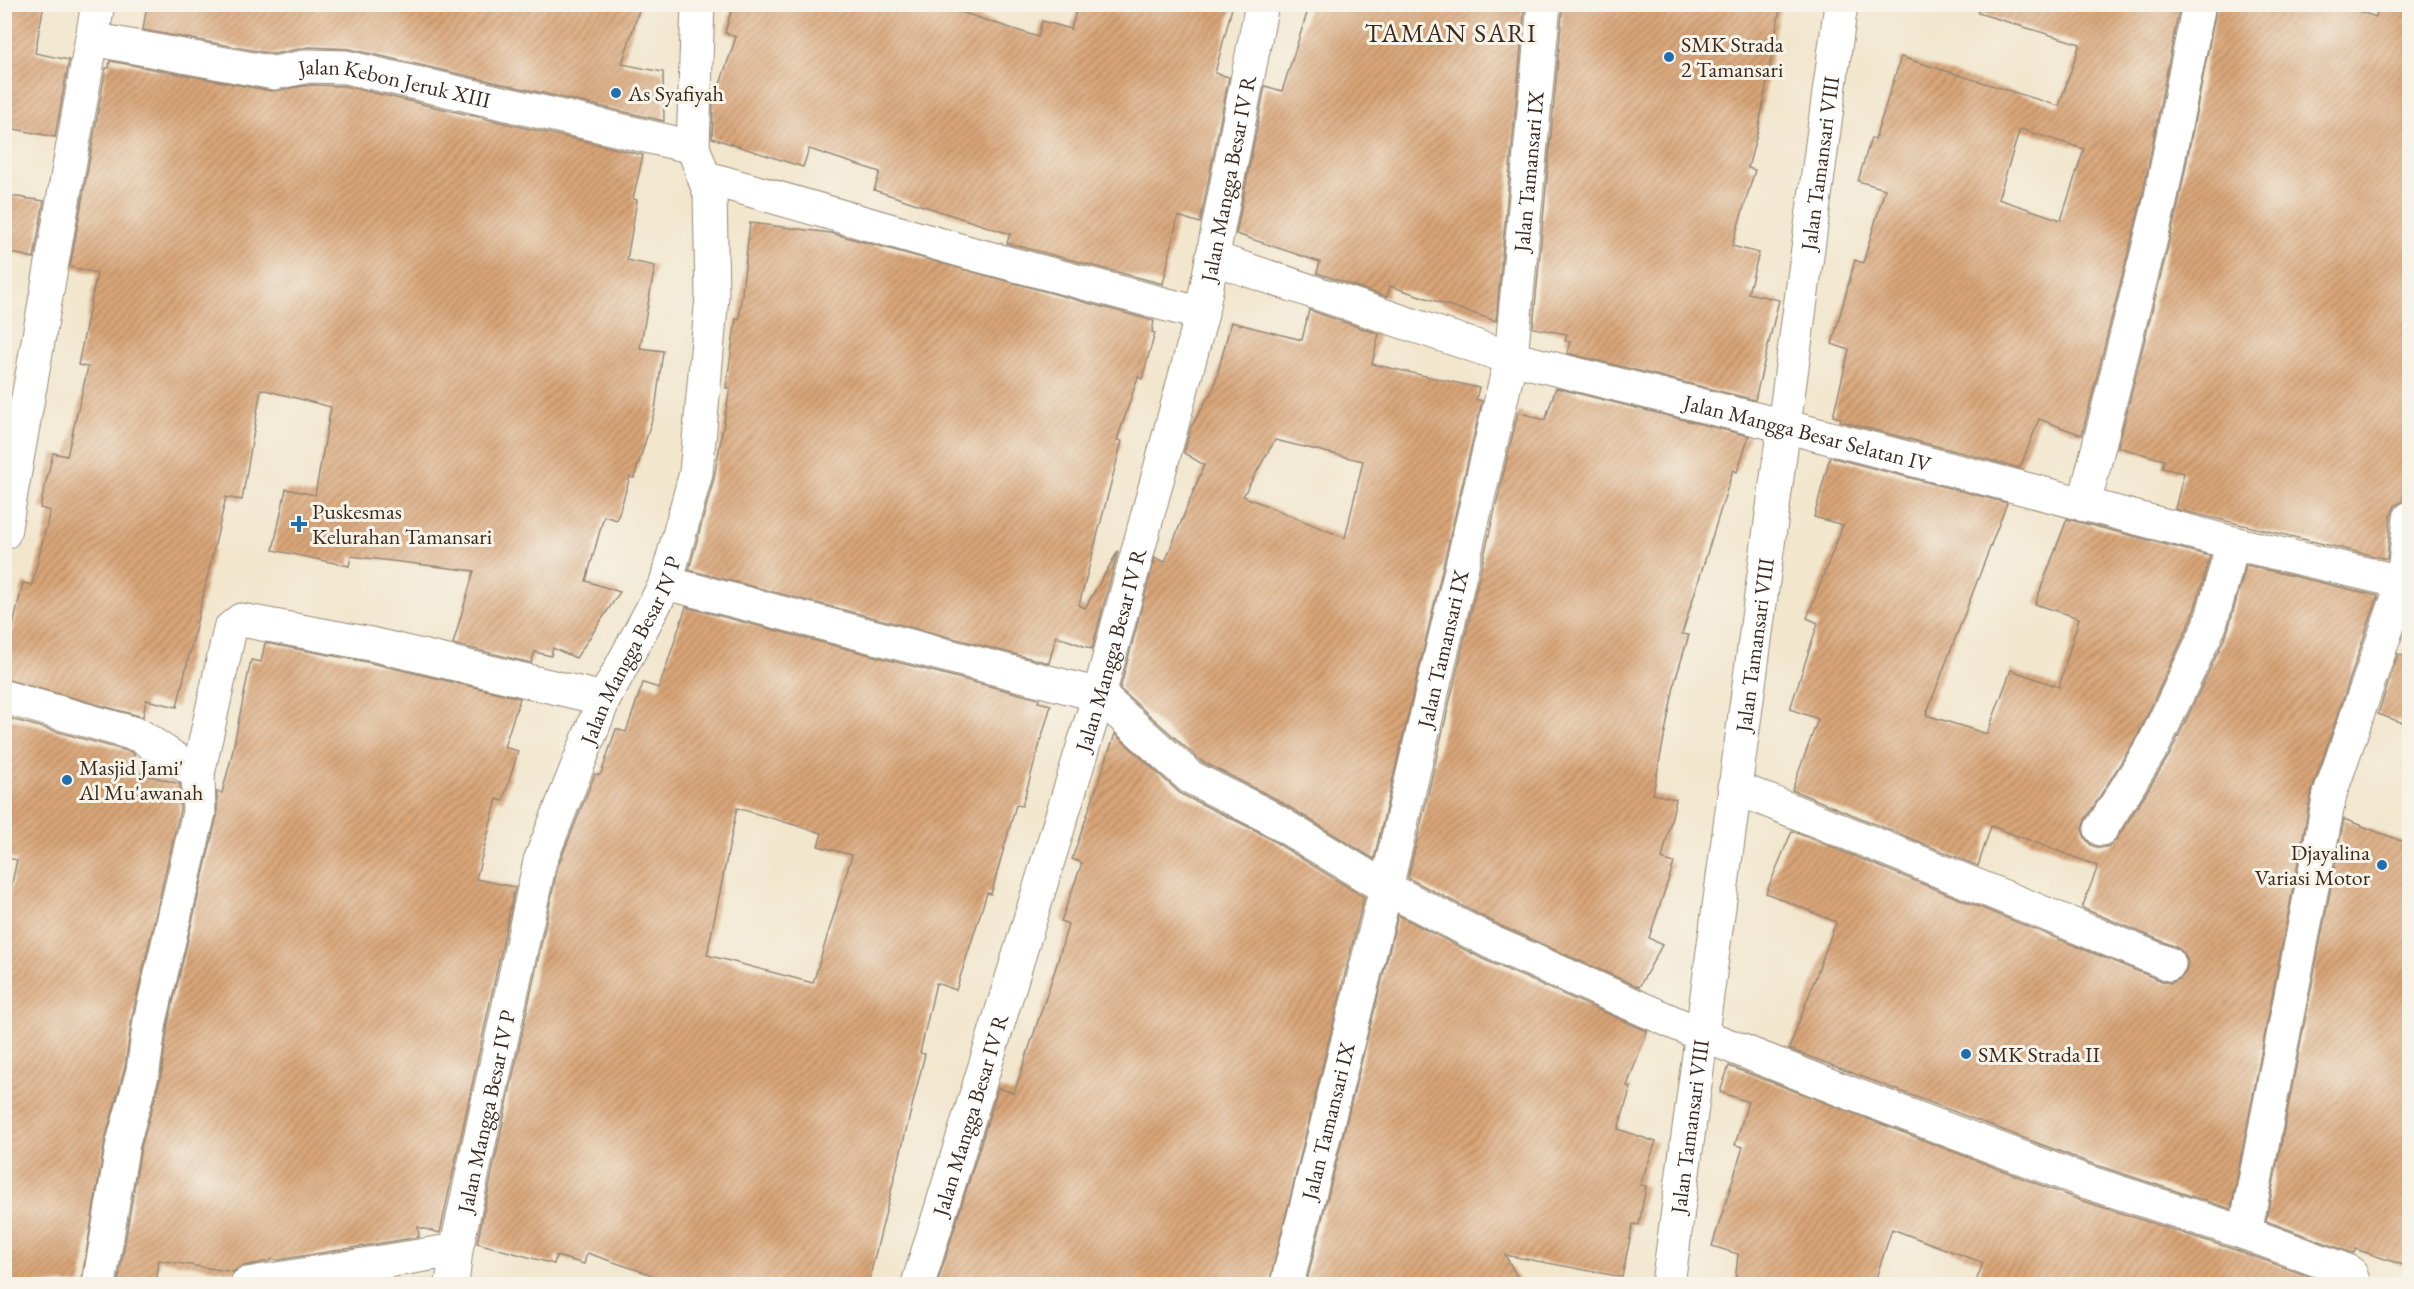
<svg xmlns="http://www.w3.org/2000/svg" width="2414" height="1289" viewBox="0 0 2414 1289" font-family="'EB Garamond',serif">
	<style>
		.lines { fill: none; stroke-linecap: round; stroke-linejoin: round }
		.stream { stroke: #45aec4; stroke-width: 12 }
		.building { fill: url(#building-hatch); fill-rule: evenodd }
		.street-casing { stroke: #968876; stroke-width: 35 }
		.street { stroke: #fff; stroke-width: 33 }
		.poi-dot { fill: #1f6fb2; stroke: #f7f3e8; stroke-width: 2 }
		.labels { text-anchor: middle; stroke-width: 6; stroke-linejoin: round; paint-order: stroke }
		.poi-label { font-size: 22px; fill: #3b2a1e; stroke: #f7f3e8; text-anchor: start }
		.street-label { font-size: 22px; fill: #3b2a1e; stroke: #f7f3e8 }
		.quarter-label { font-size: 26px; letter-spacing: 1.5px; fill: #3b2a1e; stroke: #f7f3e8 }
	</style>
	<defs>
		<pattern id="building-hatch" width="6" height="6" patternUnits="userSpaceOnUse" patternTransform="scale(1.5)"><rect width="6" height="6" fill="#d9a578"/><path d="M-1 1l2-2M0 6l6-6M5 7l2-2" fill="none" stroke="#b18762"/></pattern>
	</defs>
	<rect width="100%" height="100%" fill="#f7f3e8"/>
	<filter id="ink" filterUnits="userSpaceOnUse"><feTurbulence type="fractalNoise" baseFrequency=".0167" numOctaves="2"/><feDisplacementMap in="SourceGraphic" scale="12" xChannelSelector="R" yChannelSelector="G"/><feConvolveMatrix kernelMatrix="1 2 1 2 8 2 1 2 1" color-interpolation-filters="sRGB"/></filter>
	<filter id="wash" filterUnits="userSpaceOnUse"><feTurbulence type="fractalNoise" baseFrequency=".008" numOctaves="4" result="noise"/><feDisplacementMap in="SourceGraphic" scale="24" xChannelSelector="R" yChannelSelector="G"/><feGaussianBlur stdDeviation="1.35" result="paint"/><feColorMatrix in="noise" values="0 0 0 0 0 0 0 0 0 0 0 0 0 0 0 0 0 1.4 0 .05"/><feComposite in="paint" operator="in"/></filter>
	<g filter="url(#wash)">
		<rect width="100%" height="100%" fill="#f2e6cd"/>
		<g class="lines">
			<!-- stream -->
			<polyline class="stream" points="397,1284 448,1284"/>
		</g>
		<g id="blocks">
			<!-- building -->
			<g class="building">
				<polygon points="4,4 44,4 35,53 69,60 55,137 4,127"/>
				<polygon points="147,4 641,4 622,64 663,72 664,121 350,49 309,47 274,54 143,30"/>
				<polygon points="733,4 936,4 1038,37 1042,21 1071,29 1078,4 1233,4 1215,73 1229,77 1200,223 1178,216 1163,284 1007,243 1010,234 874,190 880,172 809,149 803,167 712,138 713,105 736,37 725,33"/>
				<polygon points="1310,4 1525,4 1496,321 1390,286 1387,297 1317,273 1320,262 1236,234 1265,86 1282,91"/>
				<polygon points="1563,4 1781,4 1759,126 1748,168 1755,170 1732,246 1759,253 1748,293 1779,300 1755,400 1567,353 1570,342 1565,341 1567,334 1533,328"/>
				<path d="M1979,4h201l-38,194 -60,237 -43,-16 -19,49 -180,-47 1,-3 -8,-2 16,-66 -17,-6 23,-84 8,3 22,-74 -27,-8 13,-43 4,1 26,-82 158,49 21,-62 -102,-31zM2020,129l64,20 -23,71 -63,-21z"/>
				<polygon points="2217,4 2339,4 2376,17 2379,4 2409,4 2409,475 2402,501 2395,506 2391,515 2387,559 2175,509 2184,473 2162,468 2164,460 2118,447 2178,206"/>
				<polygon points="110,61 271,91 311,85 344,86 643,155 633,199 637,200 627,260 655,266 640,348 663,351 655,410 634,478 630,477 617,520 604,516 586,581 620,592 576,658 553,648 551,656 535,652 531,663 453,644 474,571 351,556 349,566 273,550 286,489 315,495 331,407 261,389 242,500 226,497 177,707 146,700 143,717 4,679 4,665 23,583 32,585 50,511 40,508 53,453 67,456 88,367 78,365 97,273 70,267 106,68 109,68"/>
				<polygon points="4,195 44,201 34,258 4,251"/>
				<polygon points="750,223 831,233 1154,321 1152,332 1155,333 1142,379 1138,377 1117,440 1122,441 1079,605 1085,608 1118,551 1092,649 1056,636 1049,663 689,570 714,478 730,388 726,388 736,319 739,319"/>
				<path d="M1309,310l70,24 -7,30 107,24 -3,11 6,2 -108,458 -98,-60 -75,-38 -81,-72 35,-131 10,4 39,-97 -20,-12 7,-26 23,-40 17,-65 71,18zM1275,440l88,21 -18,77 -102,-42z"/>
				<polygon points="1556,388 1749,436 1737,472 1733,470 1682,634 1689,635 1675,681 1653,794 1676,799 1662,859 1674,863 1649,938 1662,945 1639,987 1501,926 1408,878 1518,412 1545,420"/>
				<polygon points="1830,457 2007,503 1926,715 1987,734 2011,670 2059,687 2079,618 2035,604 2067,519 2210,556 2192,618 2137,737 2085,820 2082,829 2085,838 2091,845 2100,848 2109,846 2117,839 2170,754 2227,633 2246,565 2378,596 2312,790 2231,1209 2090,1163 1789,1049 1836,922 1766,893 1792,831 2162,981 2171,983 2180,979 2186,972 2188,962 2184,953 2176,947 2082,908 2098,866 1991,826 1978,866 1792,790 1818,719 1790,709 1818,623 1807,618 1843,525 1814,517"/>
				<path d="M686,607l353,92 -1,3 13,3 -29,101 -6,-1 -25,89 -4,-1 -31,97 -20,-7 -16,70 5,1 -57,230h-218l2,-9 -65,-22 -3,11 -28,-8 -2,8 -77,-21 81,-377 37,-92 5,1 2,-4 14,-42 10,3 17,-49 16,5zM737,808l85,25 -4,13 34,9 -39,128 -106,-28z"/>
				<polygon points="265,643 367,662 520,698 504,747 518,751 503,801 497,799 476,879 515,887 440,1233 418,1227 419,1237 278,1260 270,1259 270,1261 243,1266 233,1272 159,1260 156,1284 118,1284 141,1147 161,1076 168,1024 217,816 217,792 222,793 231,759 251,660 261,662"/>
				<polygon points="2398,654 2409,658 2409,725 2378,714"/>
				<polygon points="4,717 131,752 134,754 131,771 180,784 180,810 132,1017 125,1067 105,1140 81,1284 4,1284 4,919 17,860 4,857"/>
				<polygon points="1115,734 1181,794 1257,831 1364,897 1269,1284 937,1284 998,1088 1014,1093 1057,964 1068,924 1061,921 1082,863 1072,859"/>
				<polygon points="2344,819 2409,844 2409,1267 2355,1249 2354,1253 2349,1252 2266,1221"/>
				<polygon points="1398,915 1485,960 1647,1031 1627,1086 1631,1087 1618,1129 1656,1142 1640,1185 1646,1186 1639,1225 1633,1224 1622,1277 1505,1255 1521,1284 1306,1284"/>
				<polygon points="1729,1066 2077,1199 2239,1251 2330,1284 1975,1284 1983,1263 1892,1229 1874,1284 1735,1284 1738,1254 1712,1246 1743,1147 1735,1145 1748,1102 1720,1092"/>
			</g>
		</g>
	</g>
	<g filter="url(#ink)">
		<use href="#blocks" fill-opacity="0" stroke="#968876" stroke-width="1.5"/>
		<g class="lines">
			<!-- street casing -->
			<g class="street-casing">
				<g id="street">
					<path id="s1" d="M92,39l182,34 35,-7 37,1 347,80"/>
					<polyline points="704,177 970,253 1202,314"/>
					<path id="s2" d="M1212,258l299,100 273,68 449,117 177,41"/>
					<polyline points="2084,505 2160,202 2199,4"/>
					<polyline points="4,533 98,4"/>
					<polyline points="666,583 1099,695 1190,777 1266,815 1386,888 1493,943 1702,1035 1842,1090 2084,1181 2245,1233 2350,1272 2354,1284"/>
					<polyline points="4,697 139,735 198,774"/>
					<polyline points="1734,787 2169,964"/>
					<polyline points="2101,829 2153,746 2210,625 2233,543"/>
					<polyline points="2245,1233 2330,794 2403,582 2410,518"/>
					<polyline points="99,1284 123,1143 143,1071 150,1021 199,812 198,774 230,629 241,620 371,644 604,699"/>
					<polyline points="247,1284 456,1250"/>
					<path id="s3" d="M452,1284l4,-34 84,-389 64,-162 62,-116 30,-110 16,-177 -2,-102 -17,-47 5,-143"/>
					<path id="s4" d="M918,1284l181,-589 101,-374 62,-317"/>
					<path id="s5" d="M1287,1284l99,-396 125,-530 33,-354"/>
					<path id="s6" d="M1668,1284l173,-1280"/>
				</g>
			</g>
			<!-- street -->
			<use href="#street" class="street"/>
		</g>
	</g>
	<!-- markers -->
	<g class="poi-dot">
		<circle cx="1669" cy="57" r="6"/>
		<circle cx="616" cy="93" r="6"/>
		<path d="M296 515h6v6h6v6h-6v6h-6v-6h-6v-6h6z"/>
		<circle cx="67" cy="780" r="6"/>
		<circle cx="2382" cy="865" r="6"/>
		<circle cx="1966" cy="1054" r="6"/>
	</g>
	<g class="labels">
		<!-- poi labels -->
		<g class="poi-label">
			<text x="1681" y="52">SMK Strada<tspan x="1681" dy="25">2 Tamansari</tspan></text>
			<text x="628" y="101">As Syafiyah</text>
			<text x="312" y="519">Puskesmas<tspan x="312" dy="25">Kelurahan Tamansari</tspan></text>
			<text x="79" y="775">Masjid Jami'<tspan x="79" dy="25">Al Mu'awanah</tspan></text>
			<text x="2370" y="860" text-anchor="end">Djayalina<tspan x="2370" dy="25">Variasi Motor</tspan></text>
			<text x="1978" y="1062">SMK Strada II</text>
		</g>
		<!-- street labels -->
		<g class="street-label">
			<text dy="8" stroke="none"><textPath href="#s1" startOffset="308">Jalan Kebon Jeruk XIII</textPath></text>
			<text dy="8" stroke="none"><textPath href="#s6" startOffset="1131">Jalan Tamansari VIII</textPath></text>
			<text dy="8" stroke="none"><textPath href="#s5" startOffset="1140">Jalan Tamansari IX</textPath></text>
			<text dy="8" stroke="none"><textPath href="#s4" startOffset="1149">Jalan Mangga Besar IV R</textPath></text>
			<text dy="8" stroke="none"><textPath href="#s2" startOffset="621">Jalan Mangga Besar Selatan IV</textPath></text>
			<text dy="8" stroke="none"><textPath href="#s6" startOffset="645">Jalan Tamansari VIII</textPath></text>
			<text dy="8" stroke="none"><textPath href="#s5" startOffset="654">Jalan Tamansari IX</textPath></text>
			<text dy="8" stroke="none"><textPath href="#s3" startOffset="662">Jalan Mangga Besar IV P</textPath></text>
			<text dy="8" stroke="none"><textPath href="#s4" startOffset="663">Jalan Mangga Besar IV R</textPath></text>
			<text dy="8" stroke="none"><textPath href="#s3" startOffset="176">Jalan Mangga Besar IV P</textPath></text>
			<text dy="8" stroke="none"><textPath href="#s4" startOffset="177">Jalan Mangga Besar IV R</textPath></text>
			<text dy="8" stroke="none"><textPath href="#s5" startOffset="168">Jalan Tamansari IX</textPath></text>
			<text dy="8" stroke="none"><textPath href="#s6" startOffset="159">Jalan Tamansari VIII</textPath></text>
		</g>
		<!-- quarter labels -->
		<g class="quarter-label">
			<text x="1451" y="42">TAMAN SARI</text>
		</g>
	</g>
	<!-- margin -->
	<rect width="2414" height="1289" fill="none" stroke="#f7f3e8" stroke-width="24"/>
</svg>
